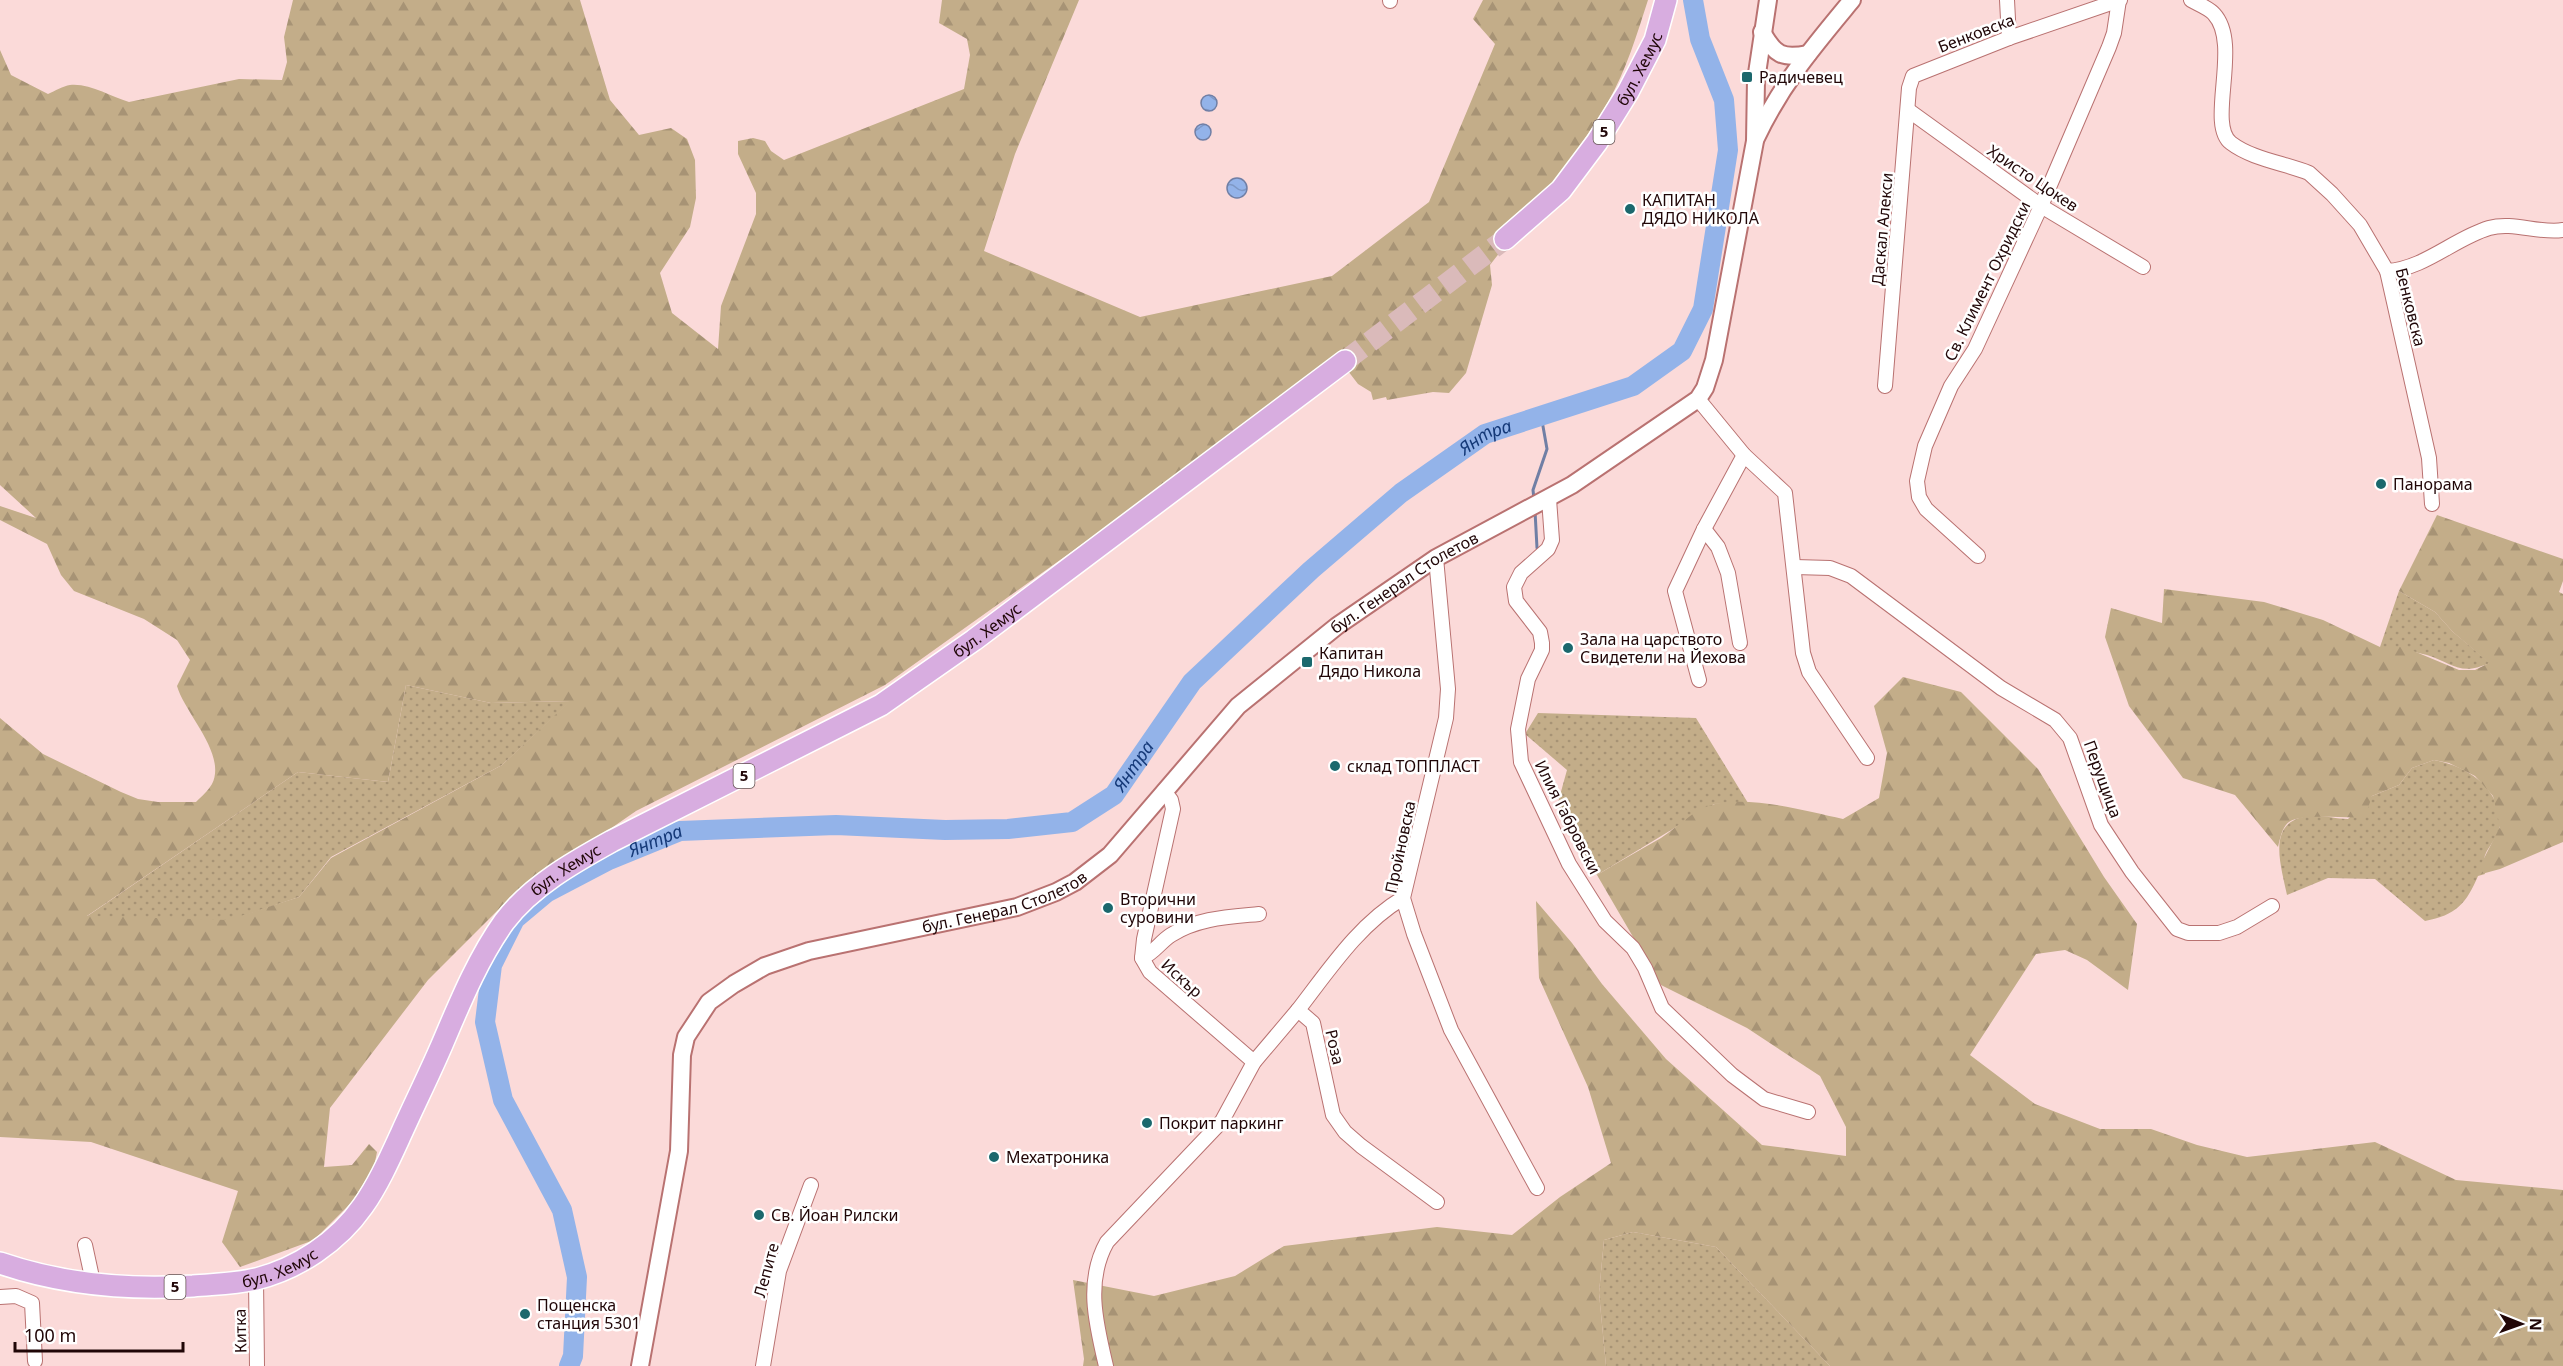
<svg xmlns="http://www.w3.org/2000/svg" width="2563" height="1366" viewBox="0 0 2563 1366" font-family="'Noto Sans',sans-serif">
	<style>
		.grass { fill: url(#grass-dots) }
		.forest { fill: url(#forest-firs); fill-rule: evenodd }
		.water { fill: url(#water-waves); stroke: #707fa5; stroke-width: 1.5 }
		.lines { fill: none; stroke-linecap: round; stroke-linejoin: round }
		.stream { stroke: #707fa5; stroke-width: 3 }
		.river { stroke: #93b3e9; stroke-width: 20 }
		.primary-tunnel { stroke: #dababa; stroke-width: 21; stroke-dasharray: 21 10; stroke-linecap: butt }
		.minor-casing { stroke: #b97271; stroke-width: 16 }
		.tertiary-casing { stroke: #b97271; stroke-width: 20 }
		.primary-casing { stroke: #fff; stroke-width: 24 }
		.minor { stroke: #fff; stroke-width: 14 }
		.tertiary { stroke: #fff; stroke-width: 16 }
		.primary { stroke: #d8ade0; stroke-width: 21 }
		.poi-dot { fill: #1b686d; stroke: #fff; stroke-width: 2 }
		.labels { text-anchor: middle; stroke-width: 5; stroke-linejoin: round; paint-order: stroke }
		.shield { fill: #fff; stroke: #635151; stroke-width: 1.5 }
		.shield-label { font-size: 15px; font-weight: bold; fill: #200607 }
		.street-label { font-size: 16px; fill: #200607; stroke: #fff }
		.poi-label { font-size: 16px; fill: #200607; stroke: #fff; text-anchor: start }
		.water-label { font-size: 18px; font-style: italic; fill: #153978; stroke: #fff }
	</style>
	<defs>
		<pattern id="grass-dots" width="8" height="8" patternUnits="userSpaceOnUse" patternTransform="scale(1.5)"><rect width="8" height="8" fill="#c3ad89"/><path d="M2 2h.1M6 6h.1" fill="none" stroke="#a79375" stroke-width="1.8" stroke-linecap="round"/></pattern>
		<pattern id="forest-firs" width="22" height="20" patternUnits="userSpaceOnUse" patternTransform="scale(1.5)"><rect width="22" height="20" fill="#c3ad89"/><path d="M5 1l3.5 6h-7zM16 11l3.5 6h-7z" fill="#a79375"/></pattern>
		<pattern id="water-waves" width="16" height="10" patternUnits="userSpaceOnUse" patternTransform="scale(1.5)"><rect width="16" height="10" fill="#93b3e9"/><path d="M0 5q4-4 8 0t8 0" fill="none" stroke="#7e98c6"/></pattern>
	</defs>
	<rect width="100%" height="100%" fill="#fbdad9"/>
	<!-- grass -->
	<g class="grass">
		<path d="M2399,591l36,21 18,20 37,31c-30,13 -36,1 -63,-8 -15,-4 -32,-6 -47,-8z"/>
		<polygon points="406,685 491,703 571,701 502,765 331,857 299,897 228,921 86,917 298,772 388,782"/>
		<polygon points="1538,713 1696,718 1748,803 1714,804 1597,875 1557,806 1567,770 1525,734"/>
		<path d="M2434,760c33,6 67,28 66,66 -1,12 -15,22 -16,34 -1,4 0,10 1,14l-7,2c-12,28 -22,39 -53,45l-50,-42 -47,-1 -41,17c-6,-30 -22,-75 23,-79 12,-1 26,3 38,3l24,-23 27,-11 13,-17z"/>
		<polygon points="1633,1232 1716,1247 1830,1366 1606,1366 1599,1293 1604,1240"/>
	</g>
	<!-- forest -->
	<g class="forest">
		<path d="M293,0h287l30,100 29,35 32,-7 16,11 8,21 1,38 -6,29 -30,46 12,40 46,36 3,-43 35,-92v-21l-18,-39v-13l15,-3 12,3 6,10 13,9 180,-71 6,-34 -3,-16 -28,-16 3,-23h137l-64,154 -31,97 156,66 192,-41 97,-74 66,-158 -22,-25 10,-19h165c-11,34 -22,71 -40,102 -34,57 -77,110 -118,163l2,20 -26,88 -17,20 -16,-1 -46,8 -1,-3 -13,3 -2,-8 -13,-8 -20,-26 -86,65 -367,262 -249,126 -127,88 -81,81 -98,128 -6,59 28,-2 17,-21 8,8 -3,15 -22,35 -38,38 -74,27 -18,-25 16,-51 -147,-49 -91,-5v-419l43,36 78,38 17,7 20,3h38c5,-5 12,-11 16,-18 15,-30 -27,-70 -35,-98l13,-26 -13,-20 -33,-21 -70,-28 -13,-16 -14,-31 -47,-24v-14l36,12 -36,-33v-435l11,25 37,19c7,-3 15,-8 22,-9 20,-2 41,12 59,17l110,-23 43,1 5,-18 -3,-25zM406,685l85,18 79,-2 -68,64 -171,93 -32,39 -71,23 -141,-4 211,-144 90,10z"/>
		<path d="M2437,515l126,44v22l-4,11 4,2v248l-63,27 -22,6v-5l22,-43 -7,-31 -18,-20 -26,-13 -15,-3 -22,8 -13,17 -27,11 -7,21c-19,2 -63,-4 -76,5 -7,5 -9,17 -11,25l-43,-52 -52,-17 -54,-72 -24,-69 6,-29 51,15 2,-34 100,13 59,18 57,27h24l55,23h16l14,-7 -36,-31 -18,-20 -36,-21z"/>
		<path d="M1903,677l58,15 77,77 66,108 33,47 -9,66 -41,-30 -22,-10 -29,4 -66,101 65,49 65,25h51l46,16 50,12 128,-15 81,38 107,10v176h-733l-114,-119 -83,-15 -29,8 -5,53 7,73h-523l1,-7 -11,-79 81,16 81,-20 49,-30 153,-19 75,8 48,-38 51,-34 -23,-76 -49,-109 -3,-77 36,42 30,41 64,75 96,86 84,11v-29l-26,-51 -73,-48 -86,-43 -64,-110c21,-13 43,-25 64,-37 17,-11 34,-30 54,-34 38,-8 91,7 128,15l36,-21 8,-45 -13,-47z"/>
	</g>
	<!-- water -->
	<g class="water">
		<circle cx="1209" cy="103" r="8"/>
		<circle cx="1203" cy="132" r="8"/>
		<circle cx="1237" cy="188" r="10"/>
	</g>
	<g class="lines">
		<!-- stream -->
		<g class="stream">
			<polyline points="1534,499 1533,490 1547,449 1541,415"/>
			<polyline points="1535,511 1537,548"/>
		</g>
		<!-- river -->
		<path class="river" id="s1" d="M569,1366l4,-10 4,-79 -15,-67 -59,-110 -18,-78 7,-57 23,-46 31,-26 63,-33 71,-29 156,-6 109,5 63,-1 64,-7 42,-27 78,-113 119,-112 90,-77 84,-59 148,-48 49,-35 21,-42 25,-159 -4,-50 -24,-61 -7,-39"/>
		<!-- primary-tunnel -->
		<polyline class="primary-tunnel" points="1345,361 1505,239"/>
		<!-- minor casing -->
		<g class="minor-casing">
			<g id="minor">
				<polyline points="2007,0 2009,38"/>
				<path d="M2191,0c7,4 18,8 23,14 28,30 -8,110 17,129 21,16 53,20 78,30l23,21 28,31 27,46 42,187 3,46"/>
				<polyline points="1390,1 1390,0"/>
				<polyline points="1908,110 2041,206 2143,267"/>
				<path d="M2387,271c37,-2 68,-33 102,-43 24,-7 50,6 74,2"/>
				<polyline points="1885,386 1909,88 1913,76 2009,38 2120,0"/>
				<polyline points="1698,399 1744,455 1785,493 1803,653 1809,672 1867,758"/>
				<polyline points="1549,499 1552,540 1548,549 1521,573 1514,587 1516,601 1540,632 1542,643 1542,650 1528,679 1518,729 1521,762 1569,864 1605,921 1633,948 1645,968 1662,1008 1732,1075 1764,1099 1808,1112"/>
				<polyline points="1704,529 1718,547 1728,573 1740,643"/>
				<polyline points="1978,556 1926,509 1919,497 1917,481 1925,446 1951,386 1975,349 2041,206 2109,47 2114,33 2119,0"/>
				<polyline points="1436,558 1448,689 1446,718 1403,898 1414,934 1451,1030 1537,1188"/>
				<polyline points="1795,567 1830,568 1851,576 2001,688 2055,720 2070,738 2101,825 2132,872 2177,929 2188,933 2219,933 2237,927 2272,906"/>
				<polyline points="1699,680 1675,591 1704,529 1744,455"/>
				<polyline points="1164,791 1171,800 1173,809 1144,939 1142,958 1150,972 1254,1062"/>
				<path d="M1403,898c-44,26 -74,72 -105,112l15,13 20,92 12,17 16,14 76,56"/>
				<path d="M1142,958c12,-5 18,-16 29,-23 27,-17 57,-18 88,-21"/>
				<polyline points="85,1245 93,1282"/>
				<polyline points="256,1279 257,1366"/>
				<polyline points="0,1297 16,1296 32,1303 35,1361"/>
				<polyline points="763,1366 779,1271 811,1185"/>
				<path d="M1106,1366c-10,-42 -21,-85 1,-124l115,-121 32,-59 44,-52"/>
			</g>
		</g>
		<!-- tertiary casing -->
		<g class="tertiary-casing">
			<g id="tertiary">
				<path d="M1762,32c13,23 20,27 46,22"/>
				<path d="M1756,138c26,-55 58,-92 96,-138"/>
				<path id="s2" d="M640,1366l39,-215 3,-96 4,-18 23,-35 25,-18 31,-18 44,-15 208,-44 39,-15 19,-10 35,-27 128,-149 99,-80 99,-68 136,-73 126,-86 7,-11 9,-28 41,-219 1,-61 12,-80"/>
			</g>
		</g>
		<!-- primary casing -->
		<g class="primary-casing">
			<g id="primary">
				<path id="s3" d="M1505,239l56,-49 36,-48 31,-50 27,-52 11,-40"/>
				<path id="s4" d="M0,1263c61,21 129,27 193,23 21,-2 43,-2 63,-7 41,-10 82,-37 107,-73 15,-21 27,-48 38,-72 13,-29 27,-57 40,-87 18,-42 36,-87 63,-125 27,-36 70,-60 108,-81l269,-136 93,-65 371,-279"/>
			</g>
		</g>
		<!-- minor -->
		<use href="#minor" class="minor"/>
		<!-- tertiary -->
		<use href="#tertiary" class="tertiary"/>
		<!-- primary -->
		<use href="#primary" class="primary"/>
	</g>
	<!-- markers -->
	<g class="poi-dot">
		<rect x="1741" y="71" width="12" height="12" rx="3"/>
		<circle cx="1630" cy="209" r="6"/>
		<circle cx="2381" cy="484" r="6"/>
		<circle cx="1568" cy="648" r="6"/>
		<rect x="1301" y="656" width="12" height="12" rx="3"/>
		<circle cx="1335" cy="766" r="6"/>
		<circle cx="1108" cy="908" r="6"/>
		<circle cx="1147" cy="1123" r="6"/>
		<circle cx="994" cy="1157" r="6"/>
		<circle cx="759" cy="1215" r="6"/>
		<circle cx="525" cy="1314" r="6"/>
	</g>
	<g class="labels">
		<!-- shield labels -->
		<g class="shield">
			<rect x="1593.5" y="120" width="21" height="24" rx="4.5"/>
			<rect x="733.5" y="764" width="21" height="24" rx="4.5"/>
			<rect x="164.5" y="1275" width="21" height="24" rx="4.5"/>
		</g>
		<g class="shield-label">
			<text x="1604" y="137">5</text>
			<text x="744" y="781">5</text>
			<text x="175" y="1292">5</text>
		</g>
		<!-- street labels -->
		<g class="street-label">
			<text transform="translate(1976 33) rotate(-21)" y="6">Бенковска</text>
			<text dy="6" stroke="none"><textPath href="#s3" startOffset="219">бул. Хемус</textPath></text>
			<text transform="translate(2033 178) rotate(34)" y="6">Христо Цокев</text>
			<text transform="translate(1882 229) rotate(-85)" y="6">Даскал Алекси</text>
			<text transform="translate(1987 281) rotate(-64)" y="6">Св. Климент Охридски</text>
			<text transform="translate(2411 307) rotate(76)" y="6">Бенковска</text>
			<text dy="6" stroke="none"><textPath href="#s2" startOffset="1212">бул. Генерал Столетов</textPath></text>
			<text dy="6" stroke="none"><textPath href="#s4" startOffset="1276">бул. Хемус</textPath></text>
			<text transform="translate(2103 779) rotate(70)" y="6">Перущица</text>
			<text transform="translate(1568 817) rotate(63)" y="6">Илия Габровски</text>
			<text transform="translate(1400 847) rotate(-78)" y="6">Пройновска</text>
			<text dy="6" stroke="none"><textPath href="#s4" startOffset="790">бул. Хемус</textPath></text>
			<text dy="6" stroke="none"><textPath href="#s2" startOffset="690">бул. Генерал Столетов</textPath></text>
			<text transform="translate(1182 978) rotate(42)" y="6">Искър</text>
			<text transform="translate(1335 1047) rotate(77)" y="6">Роза</text>
			<text dy="6" stroke="none"><textPath href="#s4" startOffset="285">бул. Хемус</textPath></text>
			<text transform="translate(766 1270) rotate(-75)" y="6">Лепите</text>
			<text transform="translate(240 1331) rotate(-91)" y="6">Китка</text>
		</g>
		<!-- poi labels -->
		<g class="poi-label">
			<text x="1759" y="83">Радичевец</text>
			<text x="1642" y="206">КАПИТАН<tspan x="1642" dy="18">ДЯДО НИКОЛА</tspan></text>
			<text x="2393" y="490">Панорама</text>
			<text x="1580" y="645">Зала на царството<tspan x="1580" dy="18">Свидетели на Йехова</tspan></text>
			<text x="1319" y="659">Капитан<tspan x="1319" dy="18">Дядо Никола</tspan></text>
			<text x="1347" y="772">склад ТОППЛАСТ</text>
			<text x="1120" y="905">Вторични<tspan x="1120" dy="18">суровини</tspan></text>
			<text x="1159" y="1129">Покрит паркинг</text>
			<text x="1006" y="1163">Мехатроника</text>
			<text x="771" y="1221">Св. Йоан Рилски</text>
			<text x="537" y="1311">Пощенска<tspan x="537" dy="18">станция 5301</tspan></text>
		</g>
		<!-- water labels -->
		<g class="water-label">
			<text dy="6" stroke="none"><textPath href="#s1" startOffset="1624">Янтра</textPath></text>
			<text dy="6" stroke="none"><textPath href="#s1" startOffset="1138">Янтра</textPath></text>
			<text dy="6" stroke="none"><textPath href="#s1" startOffset="634">Янтра</textPath></text>
		</g>
	</g>
	<!-- north arrow -->
	<g transform="translate(2521 1324) rotate(91)" stroke="#ffffff" stroke-width="4.5" paint-order="stroke">
	<path d="M0-4.5L10 22L0 15L-10 22Z" fill="#200607"/>
	<text y="-9" font-size="16" font-weight="bold" text-anchor="middle" fill="#200607">N</text>
	</g>
	<!-- scale -->
	<path d="M15 1342v9h168v-9" fill="none" stroke="#200607" stroke-width="3"/>
	<text x="24" y="1342" font-size="18" fill="#200607" stroke="#ffffff" stroke-width="4.5" paint-order="stroke">100 m</text>
</svg>
